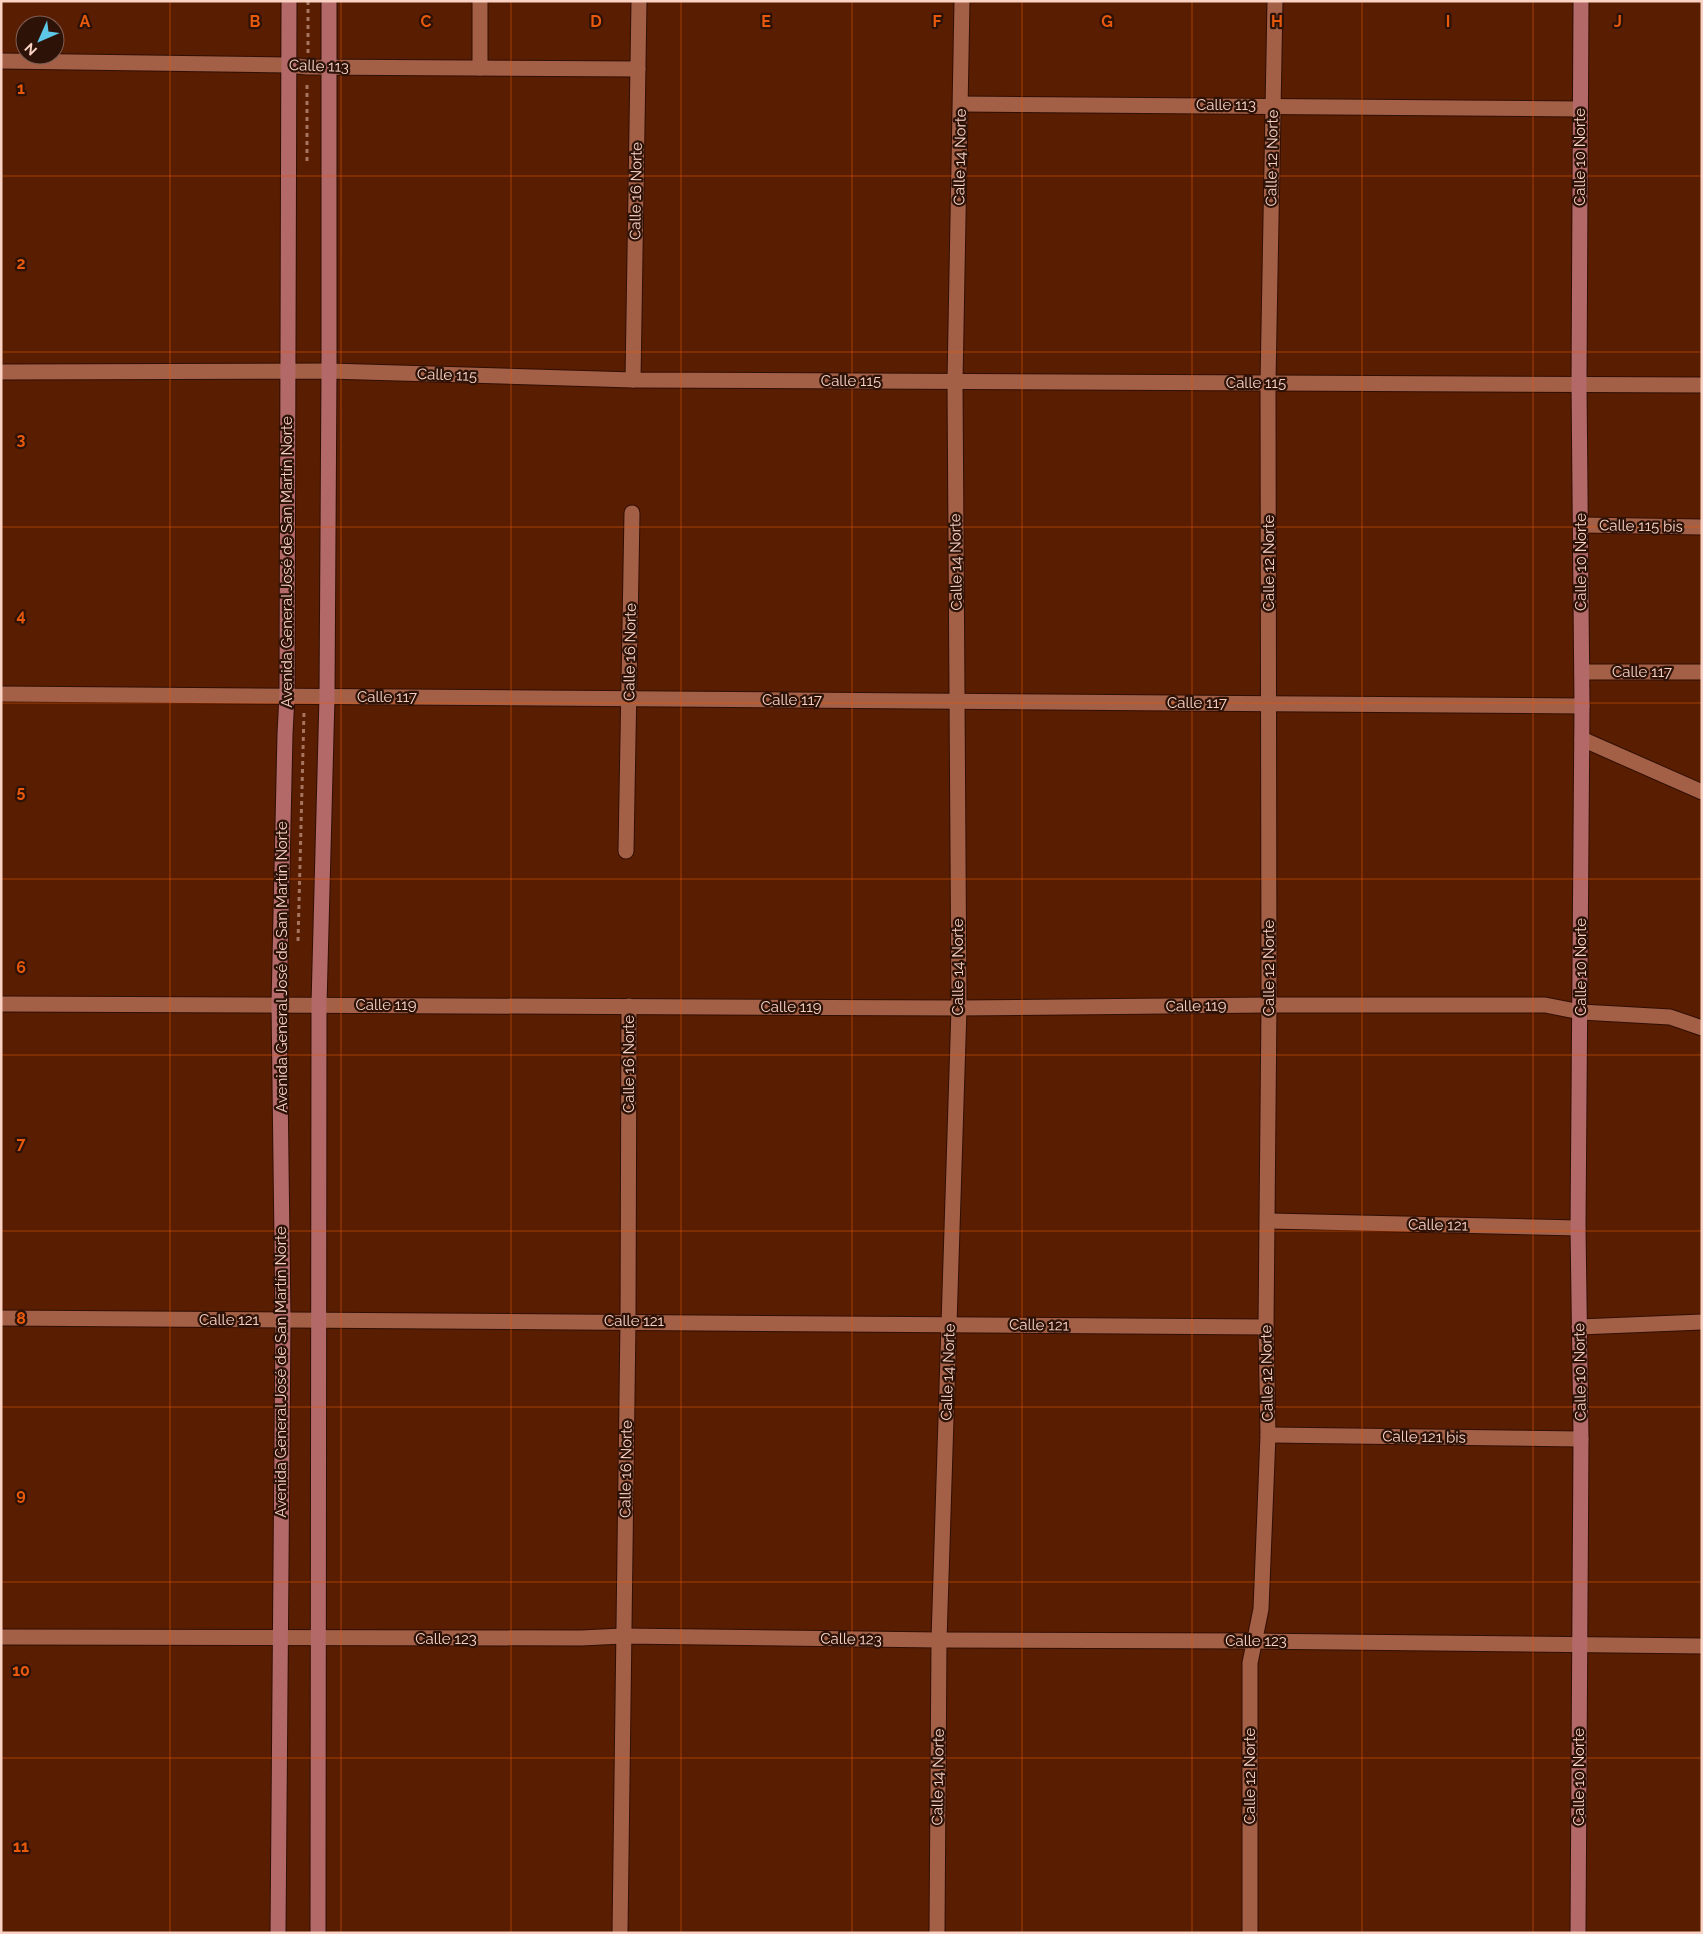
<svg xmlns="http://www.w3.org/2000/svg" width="1703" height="1934" viewBox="0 0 1703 1934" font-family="Raleway,sans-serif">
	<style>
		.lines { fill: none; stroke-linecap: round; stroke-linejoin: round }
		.street-casing { stroke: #300f04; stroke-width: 17 }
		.secondary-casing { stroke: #300f04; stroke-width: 17 }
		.path { stroke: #a6745f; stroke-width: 3; stroke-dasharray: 4 4; stroke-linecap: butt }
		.street { stroke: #a46046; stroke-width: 15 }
		.secondary { stroke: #b26968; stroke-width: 15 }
		.grid { fill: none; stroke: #e8590c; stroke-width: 1; stroke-opacity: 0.55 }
		.labels { text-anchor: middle; stroke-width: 4.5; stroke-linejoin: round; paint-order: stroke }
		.street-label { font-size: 15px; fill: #fad3c5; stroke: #2d1208 }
		.grid-label { font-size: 16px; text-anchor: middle; font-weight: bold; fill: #e8590c; stroke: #2d1208; stroke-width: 4.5; stroke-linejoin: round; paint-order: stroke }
	</style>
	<rect width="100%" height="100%" fill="#591d01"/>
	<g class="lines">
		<!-- street casing -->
		<g class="street-casing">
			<g id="street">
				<polyline points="1,61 288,65 307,67 638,69"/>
				<polyline points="480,68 480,1"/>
				<polyline points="961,104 1580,109"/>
				<polyline points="1,372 329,371 633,380 1702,385"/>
				<polyline points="633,380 639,1"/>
				<polyline points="1581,525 1702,527"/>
				<polyline points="1582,672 1702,672"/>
				<polyline points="1,694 1582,706"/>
				<polyline points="1582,739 1702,792"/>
				<polyline points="626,851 632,513"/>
				<polyline points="1,1004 959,1008 1269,1005 1545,1005 1581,1012 1670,1017 1702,1028"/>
				<polyline points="1268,1221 1578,1228"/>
				<polyline points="1,1318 1266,1327"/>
				<polyline points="1579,1327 1702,1322"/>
				<polyline points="1268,1435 1581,1439"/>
				<polyline points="1,1637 581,1638 623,1636 939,1640 1255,1641 1702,1646"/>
				<polyline points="620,1933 628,1321 629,1006"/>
				<polyline points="937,1933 939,1640 959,1008 955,382 962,1"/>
				<polyline points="1250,1933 1250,1663 1261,1609 1268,1435 1266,1327 1269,1005 1268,383 1275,1"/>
			</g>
		</g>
		<!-- secondary casing -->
		<g class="secondary-casing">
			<g id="secondary">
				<polyline points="278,1933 283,1320 279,1004 285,734 287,695 289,1"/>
				<polyline points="318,1933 319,1005 327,696 329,371 329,1"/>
				<polyline points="1578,1933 1581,1439 1578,1228 1582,706 1579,384 1581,1"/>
			</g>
		</g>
		<!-- path -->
		<g class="path">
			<polyline points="308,53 308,1"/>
			<polyline points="307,161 307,82"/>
			<polyline points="298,941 304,712"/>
		</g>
		<!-- street -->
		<use href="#street" class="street"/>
		<!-- secondary -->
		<use href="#secondary" class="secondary"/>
	</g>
	<!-- grid -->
	<path class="grid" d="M170,1v1932M341,1v1932M511,1v1932M681,1v1932M852,1v1932M1022,1v1932M1192,1v1932M1362,1v1932M1533,1v1932M1,176h1701M1,352h1701M1,527h1701M1,703h1701M1,879h1701M1,1055h1701M1,1231h1701M1,1407h1701M1,1582h1701M1,1758h1701"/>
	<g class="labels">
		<!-- street labels -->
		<g class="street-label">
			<text transform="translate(319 66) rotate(2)" y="5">Calle 113</text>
			<text x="1226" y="110">Calle 113</text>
			<text transform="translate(960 157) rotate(-89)" y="5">Calle 14 Norte</text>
			<text transform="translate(1580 157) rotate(-90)" y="5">Calle 10 Norte</text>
			<text transform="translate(1272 158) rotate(-89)" y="5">Calle 12 Norte</text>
			<text transform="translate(636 191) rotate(-89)" y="5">Calle 16 Norte</text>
			<text transform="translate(447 375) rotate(2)" y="5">Calle 115</text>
			<text x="851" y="386">Calle 115</text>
			<text x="1256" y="388">Calle 115</text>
			<text transform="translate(1641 526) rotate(1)" y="5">Calle 115 bis</text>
			<text transform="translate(287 562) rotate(-90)" y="5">Avenida General José de San Martín Norte</text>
			<text transform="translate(956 562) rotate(-91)" y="5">Calle 14 Norte</text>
			<text transform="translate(1581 562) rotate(-90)" y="5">Calle 10 Norte</text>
			<text transform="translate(1269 563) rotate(-90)" y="5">Calle 12 Norte</text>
			<text transform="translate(630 652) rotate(-89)" y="5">Calle 16 Norte</text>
			<text x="1642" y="677">Calle 117</text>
			<text x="387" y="702">Calle 117</text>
			<text x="792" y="705">Calle 117</text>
			<text x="1197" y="708">Calle 117</text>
			<text transform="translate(282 967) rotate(-90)" y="5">Avenida General José de San Martín Norte</text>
			<text transform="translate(958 967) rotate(-90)" y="5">Calle 14 Norte</text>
			<text transform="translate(1581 967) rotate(-90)" y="5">Calle 10 Norte</text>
			<text transform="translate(1269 968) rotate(-90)" y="5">Calle 12 Norte</text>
			<text x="386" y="1010">Calle 119</text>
			<text transform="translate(1196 1006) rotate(-1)" y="5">Calle 119</text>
			<text x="791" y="1012">Calle 119</text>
			<text transform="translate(629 1064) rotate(-90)" y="5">Calle 16 Norte</text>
			<text transform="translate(1438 1225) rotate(1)" y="5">Calle 121</text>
			<text x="229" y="1325">Calle 121</text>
			<text x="634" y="1326">Calle 121</text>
			<text transform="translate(1039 1325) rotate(1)" y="5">Calle 121</text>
			<text transform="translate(281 1372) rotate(-90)" y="5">Avenida General José de San Martín Norte</text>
			<text transform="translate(948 1372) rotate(-88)" y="5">Calle 14 Norte</text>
			<text transform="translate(1580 1372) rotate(-91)" y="5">Calle 10 Norte</text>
			<text transform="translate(1267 1373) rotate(-91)" y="5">Calle 12 Norte</text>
			<text transform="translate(1424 1437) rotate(1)" y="5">Calle 121 bis</text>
			<text transform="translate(626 1469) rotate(-89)" y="5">Calle 16 Norte</text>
			<text x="446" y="1644">Calle 123</text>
			<text transform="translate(851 1639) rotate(1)" y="5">Calle 123</text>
			<text x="1256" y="1646">Calle 123</text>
			<text transform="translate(1250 1776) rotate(-90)" y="5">Calle 12 Norte</text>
			<text transform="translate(938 1777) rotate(-89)" y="5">Calle 14 Norte</text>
			<text transform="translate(1579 1777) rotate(-90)" y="5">Calle 10 Norte</text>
		</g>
	</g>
	<g class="grid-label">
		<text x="85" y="27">A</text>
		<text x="255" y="27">B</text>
		<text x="426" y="27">C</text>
		<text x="596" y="27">D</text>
		<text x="766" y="27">E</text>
		<text x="937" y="27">F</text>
		<text x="1107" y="27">G</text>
		<text x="1277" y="27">H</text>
		<text x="1448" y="27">I</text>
		<text x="1618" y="27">J</text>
		<text x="21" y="94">1</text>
		<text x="21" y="269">2</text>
		<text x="21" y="445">3</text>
		<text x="21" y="621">4</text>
		<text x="21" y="797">5</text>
		<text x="21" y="973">6</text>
		<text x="21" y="1149">7</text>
		<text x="21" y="1324">8</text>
		<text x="21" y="1500">9</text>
		<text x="21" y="1676">10</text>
		<text x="21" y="1852">11</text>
	</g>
	<!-- border -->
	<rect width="1703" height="1934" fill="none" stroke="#fad3c5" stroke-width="5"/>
	<!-- north arrow -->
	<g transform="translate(40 40) rotate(225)"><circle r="24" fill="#2d1208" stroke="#7f5f54"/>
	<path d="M0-4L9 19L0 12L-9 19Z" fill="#5dc7e8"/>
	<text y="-8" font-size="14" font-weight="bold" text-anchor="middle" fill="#fad3c5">N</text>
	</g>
</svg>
